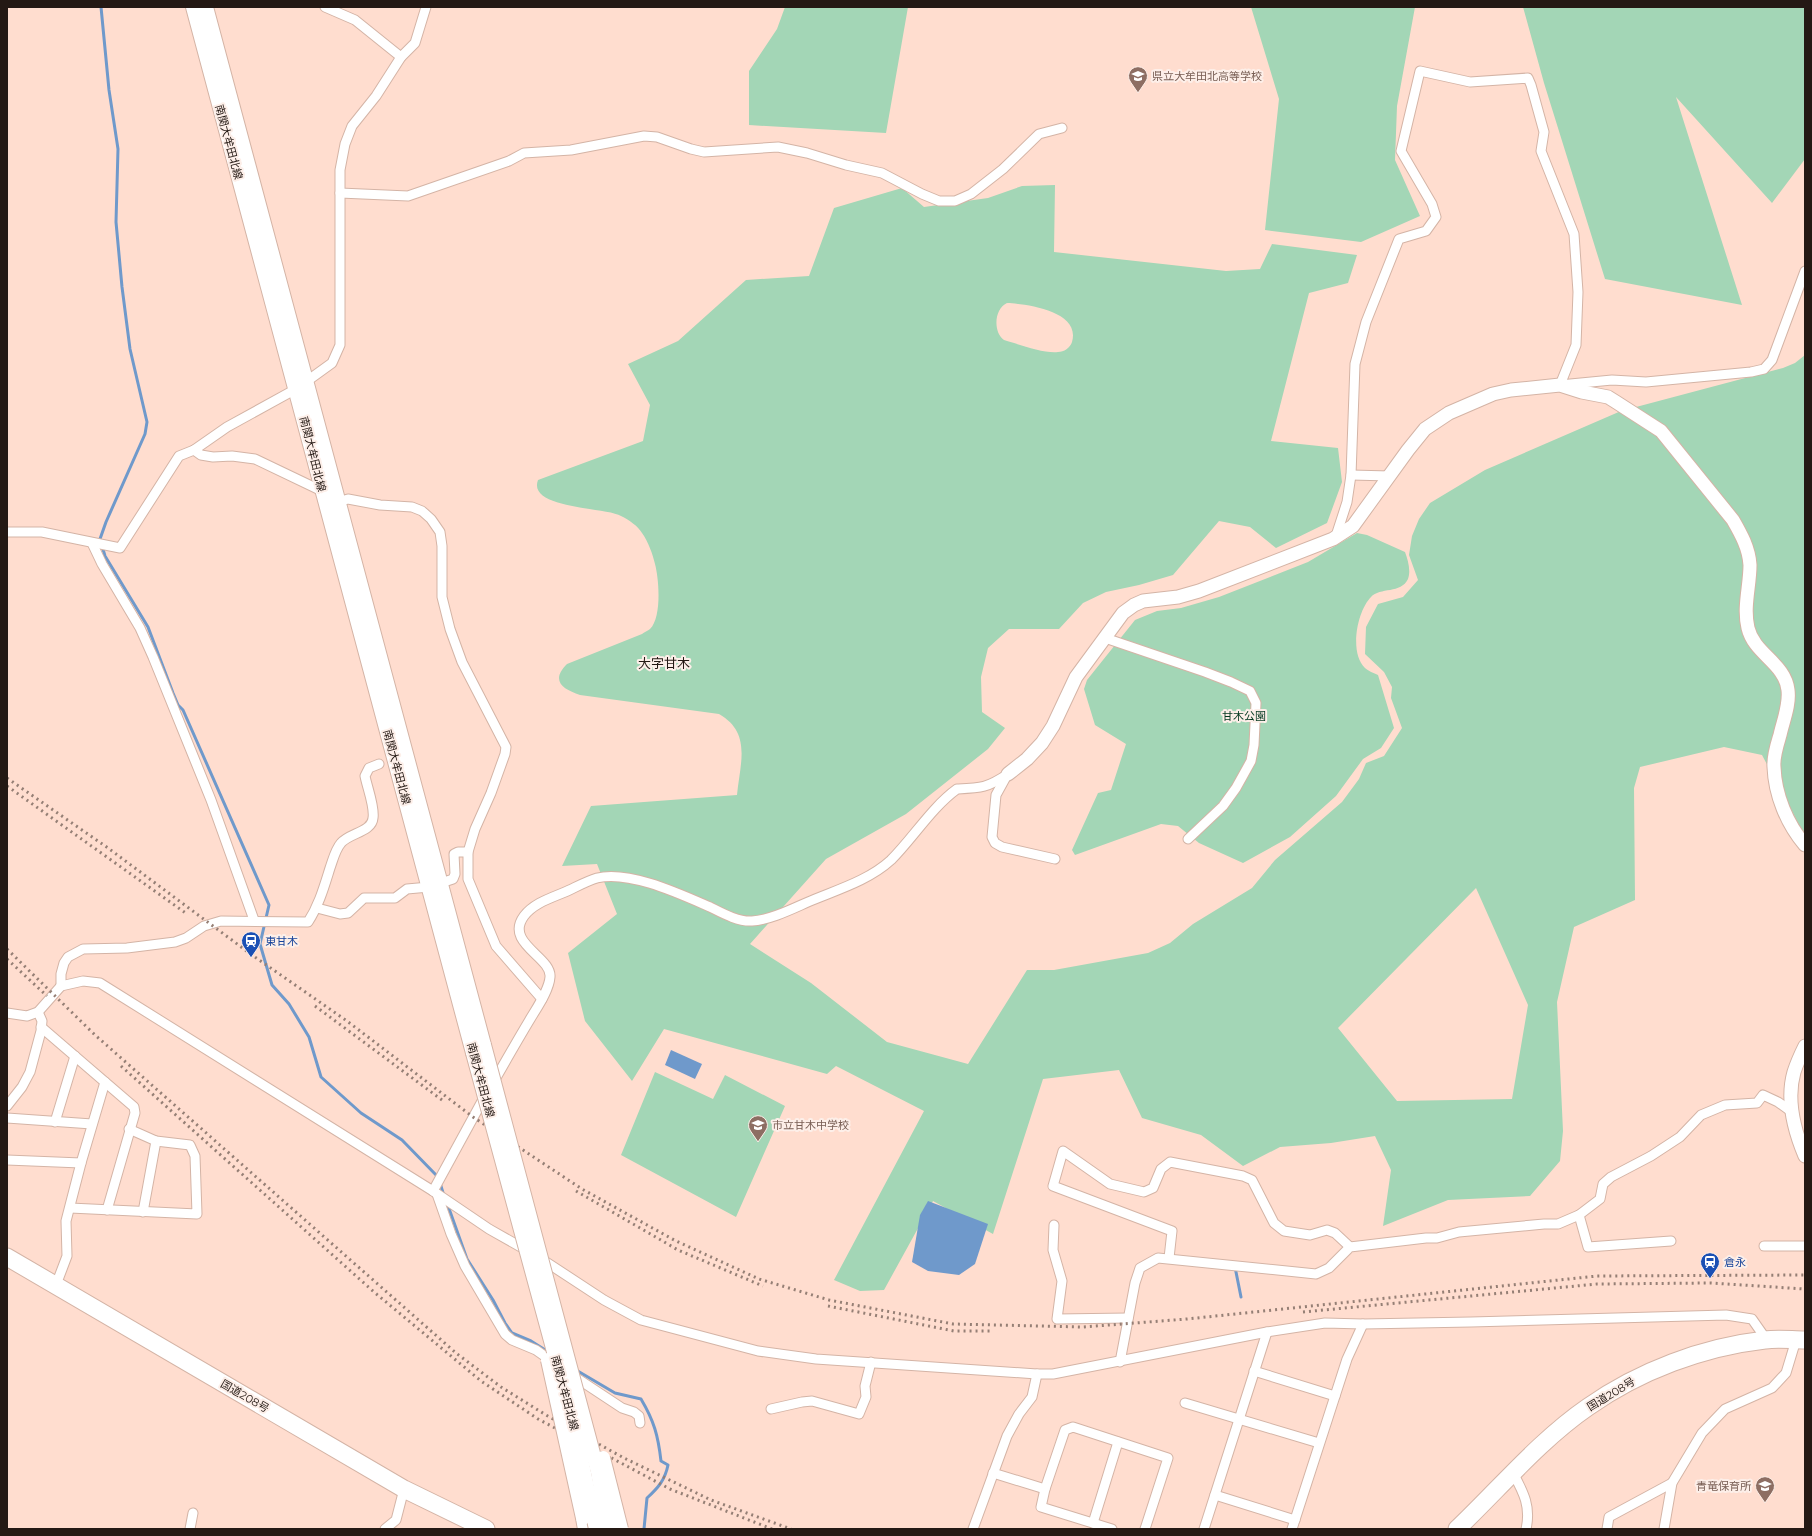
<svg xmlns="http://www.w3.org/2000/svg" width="1812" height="1536" viewBox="0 0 1812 1536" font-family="Montserrat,'Noto Sans JP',sans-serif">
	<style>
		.green { fill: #a3d6b6; fill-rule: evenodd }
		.water { fill: #6f99cb }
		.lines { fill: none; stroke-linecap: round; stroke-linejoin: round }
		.stream { stroke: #6f99cb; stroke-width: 3 }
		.street-casing { stroke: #d4b4a6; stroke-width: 11 }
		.secondary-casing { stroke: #d4b4a6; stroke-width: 15 }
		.primary-casing { stroke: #d4b4a6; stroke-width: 16 }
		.highway-casing { stroke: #d4b4a6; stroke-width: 19 }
		.street { stroke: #fff; stroke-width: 9 }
		.secondary { stroke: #fff; stroke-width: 13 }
		.primary { stroke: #fff; stroke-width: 14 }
		.highway { stroke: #fff; stroke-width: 17 }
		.rail { stroke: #957f75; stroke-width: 3; stroke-dasharray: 2 4; stroke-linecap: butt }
		.primary-bridge-casing { stroke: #d4b4a6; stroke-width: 16; stroke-linecap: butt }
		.primary-bridge { stroke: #fff; stroke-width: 14 }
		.labels { text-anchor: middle; stroke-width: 4; stroke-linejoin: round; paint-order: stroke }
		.education-label { font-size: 11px; fill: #785e54; stroke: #fdefe9; text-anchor: start }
		.street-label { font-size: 11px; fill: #241914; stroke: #fdefe9 }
		.park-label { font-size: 11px; fill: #00371e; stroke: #fdefe9 }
		.transit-label { font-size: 11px; fill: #164399; stroke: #fdefe9; text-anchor: start }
		.quarter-label { font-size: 13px; fill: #241914; stroke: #fdefe9 }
	</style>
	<rect width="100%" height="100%" fill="#ffddcf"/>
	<!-- green -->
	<g class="green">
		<polygon points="785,7 908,7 886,133 749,125 749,71 777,29"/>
		<polygon points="1251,7 1415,7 1397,106 1395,160 1420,216 1361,242 1265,230 1279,99"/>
		<polygon points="1523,7 1805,7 1805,159 1772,203 1676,97 1742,305 1605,279 1544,83"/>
		<path d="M1055,185l-1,67 172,19 34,-2 12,-25 85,11 -9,28 -39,10 -38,148 67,7 4,34 -15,41 -51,25 -26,-21 -31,-6 -46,54 -34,10 -33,7 -23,11 -24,26h-50l-21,19 -7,29 1,35 23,16 -17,21 -82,65 -80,45 -76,85 61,39 76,59 81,22 59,-94h27l94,-17 22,-10 23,-19 59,-36 23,-28 67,-58 17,-23 7,-16 18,-7 18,-28 -11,-30 1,-11 -8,-15 -19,-18 1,-27 12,-23 25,-7 15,-17 -9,-25 3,-19 7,-17 11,-16 55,-33 136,-59 162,-43 12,-5 10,-8v492l-10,-30 -33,-62 -38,-8 -84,20 -6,21 1,112 -61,27 -17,75 6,129 -3,30 -30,35 -82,4 -65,26 8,-56 -16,-34 -44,7 -51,4 -37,19 -42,-31 -59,-17 -23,-48 -76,9 -50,155 -60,-33 -49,89 -24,1 -26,-11 90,-169 -88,-45 -9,8 -163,-45 -32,52 -47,-60 -17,-68 49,-39 -20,-50 -35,2 29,-60 146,-11c3,-32 15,-62 -18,-81l-139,-19c-17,-6 -30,-14 -13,-31l75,-30c2,-2 6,-3 8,-5 12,-12 9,-50 5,-65 -2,-9 -7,-23 -13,-31 -4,-7 -13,-13 -21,-17 -15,-9 -94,-7 -83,-36l105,-39 7,-36 -22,-41 50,-23 68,-61 63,-4 25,-68 68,-20 22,19 64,-9 34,-12zM1007,303c20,1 74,8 65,39 -2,6 -8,10 -14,10 -13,2 -40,-8 -54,-12 -11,-8 -10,-31 3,-37zM1476,888l52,117 -16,94 -115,2 -59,-73z"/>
		<path d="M1357,533l10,2 38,17c3,8 6,19 3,27 -7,15 -28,8 -37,18 -14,14 -22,56 -6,71 3,3 9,5 13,7l16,53 -13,20 -18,11 -27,37 -46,41 -47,26 -44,-20 -21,-17 -17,-2 -86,31 -3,-5 26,-57 13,-3 15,-46 -31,-19 -11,-36 3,-9 48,-60 22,-9 24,-3 38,-11 46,-18 43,-17z"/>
		<polygon points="655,1072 713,1099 725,1075 785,1106 736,1217 621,1155"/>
	</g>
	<!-- water -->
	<g class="water">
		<polygon points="671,1050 702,1064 695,1079 665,1065"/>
		<polygon points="928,1201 988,1224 975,1264 959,1275 928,1271 912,1262 920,1215"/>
	</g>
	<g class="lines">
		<!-- stream -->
		<g class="stream">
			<polyline points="101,7 109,90 118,149 116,222 122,287 130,349 147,422 145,434 106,522 100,539 105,556 148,627 173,693 178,705 183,710 269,905 260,944 272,985 289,1004 309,1037 321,1077 361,1113 402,1140 438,1177"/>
			<polyline points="440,1183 444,1196"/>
			<polyline points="447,1203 467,1259 493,1300 505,1323 512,1333 531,1341 550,1353"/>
			<polyline points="1235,1267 1241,1297"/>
			<path d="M576,1370l39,23 26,6c13,22 17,36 20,62l7,4c-3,15 -10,23 -21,33l-3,31"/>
		</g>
		<!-- street casing -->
		<g class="street-casing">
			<g id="street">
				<polyline points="325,7 355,20 401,57"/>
				<polyline points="340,193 408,196 509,161 524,153 571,150 644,136 657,137 691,149 704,152 778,147 807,153 846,165 882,173 922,194 939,201 955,201 971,194 1003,169 1039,134 1062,128"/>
				<polyline points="194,450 201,455 213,457 232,456 255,459 324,492"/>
				<polyline points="1351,475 1390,476"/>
				<polyline points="334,499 338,502 348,499 380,505 412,507 422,511 431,519 440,532 442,546 442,597 450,629 462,662 506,747 505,754 491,793 475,829 468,852 468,879 496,946 542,999"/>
				<polyline points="7,532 42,532 120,548 179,456 194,450 227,427 296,389 332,363 340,345 340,170 345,144 352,126 376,96 401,57 415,43 426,7"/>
				<polyline points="1336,536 1347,502 1351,475 1355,364 1366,322 1399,239 1426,231 1436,217 1432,204 1401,151 1420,71 1470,82 1528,78 1531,85 1544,132 1541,151 1574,234 1578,292 1576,345 1560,385 1612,380 1646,382 1751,372 1764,369 1772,360 1805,271"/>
				<polyline points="92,543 102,564 140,628 153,657 211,800 254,920"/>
				<polyline points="1105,638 1205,672 1231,682 1250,691 1256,703 1254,745 1251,761 1236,788 1223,806 1188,839"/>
				<polyline points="1007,775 996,795 992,837 995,843 1002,847 1055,859"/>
				<polyline points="317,908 340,914 348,913 364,898 395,898 407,889 429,887 453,879 455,874 454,854 458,852 468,852"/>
				<path d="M61,986v-12l3,-11 4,-6 15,-8 44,-1 48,-6 11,-4 18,-12 17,-5 87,1c11,-17 16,-35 22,-54 3,-8 5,-18 11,-25 8,-10 31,-11 32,-25 2,-11 -6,-31 -8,-42l4,-8 10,-4"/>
				<polyline points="7,1013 27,1016 38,1012 61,986 83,981 100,983 433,1191 489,1229 528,1251"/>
				<polyline points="41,1027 134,1107 135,1113 107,1210"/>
				<path d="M493,1083c12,-21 24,-42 36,-62 7,-12 20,-30 21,-44 2,-20 -46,-34 -26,-61 10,-13 27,-18 41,-24 11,-5 22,-11 32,-14 32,-8 83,16 113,29 12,6 28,15 42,14 18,-1 40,-12 56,-19 28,-12 60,-21 83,-42 22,-22 41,-53 66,-71 24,-1 30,-1 51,-15"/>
				<polyline points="7,1106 22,1087 30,1072 41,1031 42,1021 38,1012"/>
				<polyline points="7,1118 92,1124"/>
				<polyline points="55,1122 75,1056"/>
				<polyline points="7,1160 81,1163"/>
				<polyline points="433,1191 486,1094"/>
				<polyline points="437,1194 451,1234 465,1266 505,1334 512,1340 536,1350 553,1362"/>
				<polyline points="70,1208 197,1214 195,1156 190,1145 156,1141 129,1129"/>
				<polyline points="143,1212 156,1141"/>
				<polyline points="1579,1215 1588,1247 1671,1241"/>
				<polyline points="1054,1225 1053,1250 1062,1281 1057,1319 1128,1318"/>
				<polyline points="1764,1246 1805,1246"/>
				<polyline points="540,1258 604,1300 641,1320 758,1351 816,1359 1037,1374 1053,1374 1267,1332 1325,1323 1363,1324 1471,1322 1726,1315 1752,1319 1766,1339"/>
				<polyline points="1169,1258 1172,1231 1053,1186 1063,1151 1110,1184 1144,1192 1153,1188 1161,1169 1170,1162 1243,1176 1252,1180 1274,1223 1284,1231 1310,1235 1327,1230 1335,1233 1350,1247"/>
				<polyline points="56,1285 67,1256 66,1221 81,1163 105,1082"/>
				<polyline points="1120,1362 1135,1283 1140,1268 1158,1258 1316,1274 1329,1268 1350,1247 1426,1238 1437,1238 1459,1232 1544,1224 1558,1224 1579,1215 1600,1199 1603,1184 1611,1177 1651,1156 1680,1137 1701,1115 1725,1105 1757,1103 1763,1095 1778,1102 1792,1112"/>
				<polyline points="1254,1371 1335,1396"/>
				<polyline points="572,1375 622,1408 634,1412 639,1416 640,1423"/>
				<polyline points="1185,1403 1319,1443"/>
				<polyline points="771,1409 802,1402 812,1401 859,1414 866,1397 865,1386 871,1362"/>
				<polyline points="993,1473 1045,1489"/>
				<path d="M1513,1473c11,20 18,34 13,56"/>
				<polyline points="1215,1495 1295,1520"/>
				<polyline points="1093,1523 1118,1442"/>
				<polyline points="190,1529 193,1513"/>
				<polyline points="385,1529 396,1520 404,1489"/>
				<polyline points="973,1529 1007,1436 1019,1414 1032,1397 1037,1374"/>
				<polyline points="1112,1529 1041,1507 1045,1489 1065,1430 1073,1427 1168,1458 1145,1529"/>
				<polyline points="1204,1529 1267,1332"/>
				<polyline points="1292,1529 1347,1359 1363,1324"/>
				<polyline points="1607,1529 1609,1517 1672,1483"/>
				<polyline points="1664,1529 1672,1483 1702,1433 1725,1409 1772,1388 1786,1373 1796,1340"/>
			</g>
		</g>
		<!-- secondary casing -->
		<g class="secondary-casing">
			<g id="secondary">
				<path d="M1008,774l19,-15 15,-16 11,-17 23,-49 47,-64 11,-8 9,-4 35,-4 21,-6 134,-52 20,-13 55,-76 17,-21 24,-16 44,-19 18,-4 49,-5 22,7 26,5 8,5 45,29 72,89c8,14 16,28 17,45 0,21 -7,42 -2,63 6,26 37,35 40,62 2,15 -5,31 -8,45 -3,10 -7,22 -6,32 1,28 13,57 31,78"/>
				<path d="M1805,1046c-4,8 -8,17 -11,26 -8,28 0,58 11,84"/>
			</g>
		</g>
		<!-- primary casing -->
		<g class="primary-casing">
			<g id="primary">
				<polyline points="193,7 473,1053"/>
				<polyline points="206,7 484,1045"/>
				<polyline points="583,1518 585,1529"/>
			</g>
		</g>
		<!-- highway casing -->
		<g class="highway-casing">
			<g id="highway">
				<polyline points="7,1257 404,1489 486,1529"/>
				<path d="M1457,1529c42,-40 83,-89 131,-122 51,-36 115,-60 177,-67 13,-2 27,0 40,0"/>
			</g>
		</g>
		<!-- street -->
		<use href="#street" class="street"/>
		<!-- secondary -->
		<use href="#secondary" class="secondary"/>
		<!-- primary -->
		<use href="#primary" class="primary"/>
		<!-- highway -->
		<use href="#highway" class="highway"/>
		<!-- rail -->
		<g class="rail">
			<polyline points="7,778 108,848 252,955 347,1021 473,1117 582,1189 676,1241 759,1279 829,1300 953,1324 1083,1327 1187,1319 1597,1276 1805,1275"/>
			<polyline points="7,786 187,914"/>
			<polyline points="7,949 95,1035 456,1353 501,1387 546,1415 624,1458 711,1500 791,1529"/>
			<polyline points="7,959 47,996"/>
			<polyline points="315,1006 442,1100"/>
			<polyline points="121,1066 374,1292 481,1381 538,1419 670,1489 772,1529"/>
			<polyline points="576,1191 678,1250 763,1286"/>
			<polyline points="828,1306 954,1331 993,1331"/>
			<polyline points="1303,1312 1597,1284 1711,1283 1805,1289"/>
		</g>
		<!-- primary-bridge casing -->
		<g class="primary-bridge-casing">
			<g id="primary-bridge">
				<polyline points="484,1045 598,1472 608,1529"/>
				<polyline points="473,1053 573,1422 596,1529"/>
				<polyline points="548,1360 583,1518"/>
				<polyline points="603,1458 621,1529"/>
			</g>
		</g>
		<!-- primary-bridge -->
		<use href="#primary-bridge" class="primary-bridge"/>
	</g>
	<!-- icons -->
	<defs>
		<g id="school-pin" transform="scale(1)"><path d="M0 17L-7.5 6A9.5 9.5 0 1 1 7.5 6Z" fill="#8d6e63" stroke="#fdefe9"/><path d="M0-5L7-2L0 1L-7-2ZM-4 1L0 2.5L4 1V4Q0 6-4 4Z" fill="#fff"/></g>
		<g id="station-pin" transform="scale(1)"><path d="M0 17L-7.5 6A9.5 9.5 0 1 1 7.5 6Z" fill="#1a4fb4" stroke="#fdefe9"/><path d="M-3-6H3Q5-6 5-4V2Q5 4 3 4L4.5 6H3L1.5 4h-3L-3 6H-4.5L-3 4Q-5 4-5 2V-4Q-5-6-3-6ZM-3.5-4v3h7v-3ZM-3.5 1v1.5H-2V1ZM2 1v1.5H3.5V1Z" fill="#fff"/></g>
	</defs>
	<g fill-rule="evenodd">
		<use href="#school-pin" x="1138" y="76"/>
		<use href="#station-pin" x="251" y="941"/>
		<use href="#school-pin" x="758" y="1125"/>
		<use href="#station-pin" x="1710" y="1262"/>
		<use href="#school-pin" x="1765" y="1486"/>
	</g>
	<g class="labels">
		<!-- education labels -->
		<g class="education-label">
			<text x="1152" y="80">県立大牟田北高等学校</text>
			<text x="772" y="1129">市立甘木中学校</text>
			<text x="1751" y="1490" text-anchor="end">青竜保育所</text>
		</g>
		<!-- street labels -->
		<g class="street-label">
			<text transform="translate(229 142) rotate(75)" y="4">南関大牟田北線</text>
			<text transform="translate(313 454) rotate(76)" y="4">南関大牟田北線</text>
			<text transform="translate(397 767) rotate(75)" y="4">南関大牟田北線</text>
			<text transform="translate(481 1080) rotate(75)" y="4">南関大牟田北線</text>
			<text transform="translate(565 1393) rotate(75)" y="4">南関大牟田北線</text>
			<text transform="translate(1611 1394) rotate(-31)" y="4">国道208号</text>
			<text transform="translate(245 1396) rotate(30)" y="4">国道208号</text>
		</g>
		<!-- park labels -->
		<g class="park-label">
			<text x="1244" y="720">甘木公園</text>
		</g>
		<!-- transit labels -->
		<g class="transit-label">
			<text x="265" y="945">東甘木</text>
			<text x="1724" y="1266">倉永</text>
		</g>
		<!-- quarter labels -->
		<g class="quarter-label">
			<text x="664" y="668">大字甘木</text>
		</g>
	</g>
	<!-- border -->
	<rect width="1812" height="1536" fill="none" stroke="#241914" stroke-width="16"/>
</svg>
